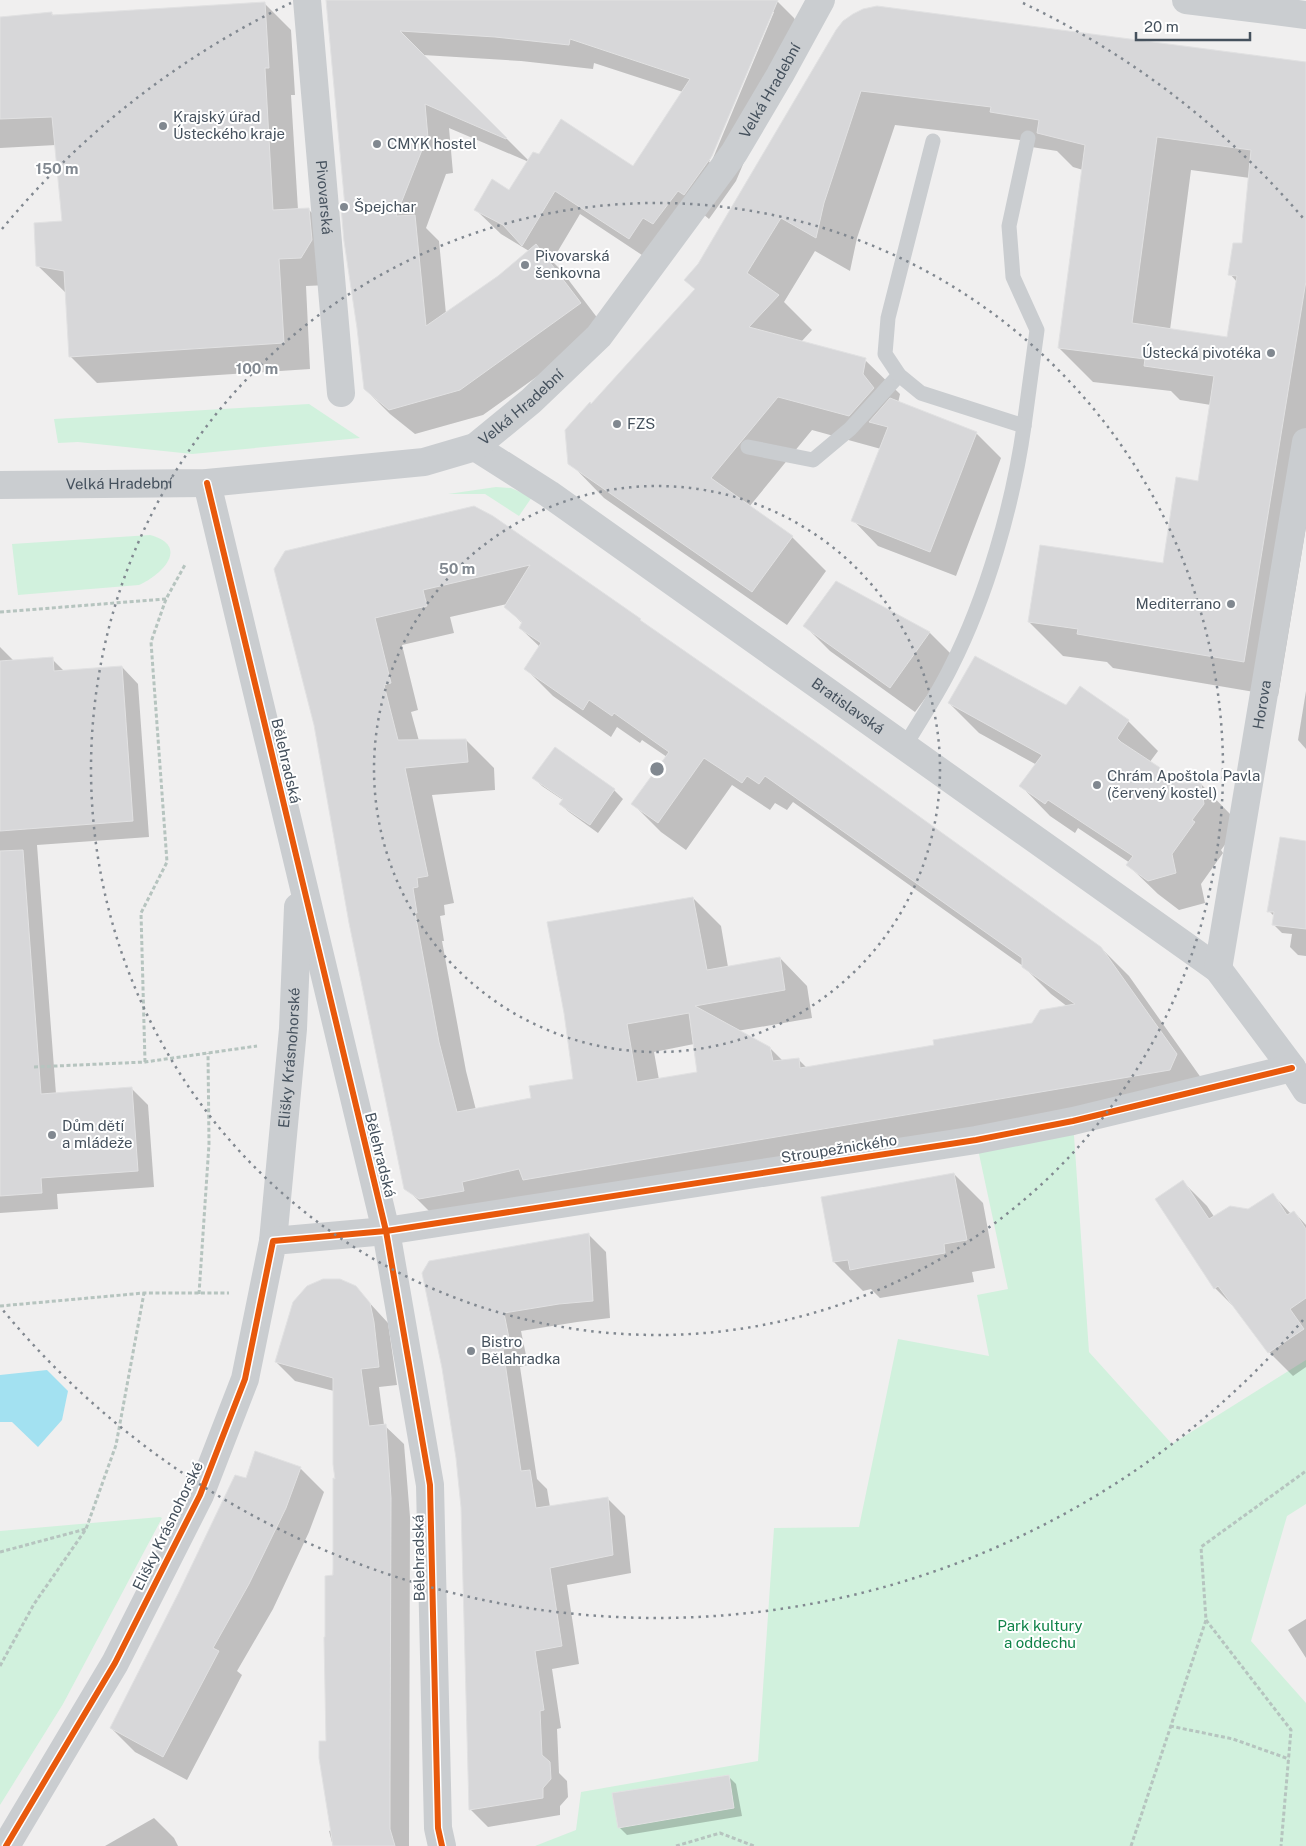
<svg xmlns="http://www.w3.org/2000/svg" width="1306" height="1846" viewBox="0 0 1306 1846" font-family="'Public Sans',sans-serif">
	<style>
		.green { fill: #d1f1dd }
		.water { fill: #a3e1f1 }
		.shadow { fill: #0003; fill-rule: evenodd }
		.building { fill: #d7d7d9; stroke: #e1e1e2; fill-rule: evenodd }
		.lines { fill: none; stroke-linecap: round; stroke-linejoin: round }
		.path { stroke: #b6c4bf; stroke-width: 3; stroke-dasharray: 4 2.5; stroke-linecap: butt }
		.service { stroke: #cacdd0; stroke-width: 15 }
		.minor { stroke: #cacdd0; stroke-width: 28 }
		.cycleway-casing { stroke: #fff; stroke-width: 9 }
		.cycleway { stroke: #e8590c; stroke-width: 6 }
		.ring { fill: none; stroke: #818890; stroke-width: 2.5; stroke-dasharray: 2.5 5 }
		.poi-dot { fill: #818890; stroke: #fff; stroke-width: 2 }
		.labels { text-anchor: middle; stroke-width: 4; stroke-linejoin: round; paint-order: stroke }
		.street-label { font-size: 15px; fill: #45515d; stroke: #fff }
		.poi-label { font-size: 15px; fill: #45515d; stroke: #fff; text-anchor: start }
		.park-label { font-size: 15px; fill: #108349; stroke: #fff }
		.centre { fill: #818890; stroke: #fff; stroke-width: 2.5 }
		.ring-label { font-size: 15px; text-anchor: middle; font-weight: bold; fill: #818890; stroke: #fff; stroke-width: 4; stroke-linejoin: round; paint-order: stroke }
	</style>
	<rect width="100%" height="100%" fill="#f0efef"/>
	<!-- green -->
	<g class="green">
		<polygon points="309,404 360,438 192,454 78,442 58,443 54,419"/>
		<polygon points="496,487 511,488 532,497 519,516 485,494 448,494"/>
		<path d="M150,535c40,11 13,39 -11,50l-121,10 -6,-51z"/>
		<polygon points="1073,1121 1089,1352 1172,1444 1306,1360 1306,1504 1287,1516 1251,1641 1306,1703 1306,1846 535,1846 576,1830 581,1792 758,1761 774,1528 859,1527 898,1339 989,1356 977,1295 1008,1289 976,1140"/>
		<polygon points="160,1517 162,1518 63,1704 0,1805 0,1531"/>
	</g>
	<!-- water -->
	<polygon class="water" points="47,1370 68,1391 62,1420 38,1447 12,1422 0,1422 0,1375"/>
	<!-- shadow -->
	<g class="shadow">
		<path d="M327,0h449l18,18 6,11 -64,152 -27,38 -6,-5 -49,49 -74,-49 -28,47 9,9 44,58 -122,87 -68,19 -25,-20 -25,-25zM771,12h3l-63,151 -2,-1zM423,55l98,6 72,8 1,-6 89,29 -50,76 -104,-7zM449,128l80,34 -19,29 -34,19 25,24 28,17 -31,26 -52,37 -7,-73 -13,-13 20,-54 7,-1z"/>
		<polygon points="264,3 291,30 295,95 291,95 298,210 309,210 336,237 328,285 306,286 310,369 97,383 70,356 66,293 37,265 64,222 56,145 0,148 0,18 52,14 54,16"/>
		<path d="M837,30l469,33v464l-28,169 -165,-28 -6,-6 -44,-6 -34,-34 135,-57 35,-83 12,-77 -31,-5 -9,-9 -78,-9 -34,-34 24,-178 -10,-3 -16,-16 -32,-5 -5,-6 -125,-15 -38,113 -7,33 -35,-20 -31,51 28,28 -11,12 64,18 35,34 -2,9 78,30 25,25 -45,118 -78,-30 -25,-26 28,-71 -69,-19 -63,77 43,30 34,34 -39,54 -183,-127 -34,-35 22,-58 104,-115 -11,-10 14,-15zM1191,170l59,8 -7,66 -13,30 7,8 -9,56 -58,-8z"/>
		<path d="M474,508l627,440 28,28 75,106 -7,15 -763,119 -28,-28 -91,-463 -40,-156zM507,604l-2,2 18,18 -3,4 20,19 -14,22 27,27 58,41 6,-10 23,16 2,-3 25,17 -34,47 28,28 25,18 46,-65 38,25 5,-7 12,7 6,-8 230,164 28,28 17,13 -36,17 -96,22 -129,22 -9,-9 -15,2 -13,-13 -33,-17 75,-13 -5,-32 -27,-28 -52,9 -7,-41 -28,-28 -118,182 -43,19 -56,11 -10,-39 -24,-130h2l-4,-25 5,-1 -1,-10 10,-2 -22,-108 63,-5 -1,-22 -28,-28 -47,1 -8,-29 7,-2 -16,-65 52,-12 -4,-16zM694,1044l4,29 -39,7 -5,-28z"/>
		<polygon points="836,583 930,633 955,658 915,712 830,651 805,626"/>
		<polygon points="0,647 14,661 52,659 65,672 122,667 138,684 149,837 37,845 56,1094 131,1088 148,1105 154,1187 57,1194 58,1209 0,1213"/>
		<polygon points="1306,691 1306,749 1298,740"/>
		<polygon points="949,703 1067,706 1128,721 1158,751 1149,763 1177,784 1201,784 1230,814 1233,834 1221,850 1223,853 1201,884 1205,903 1179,910 1158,894 1128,865 1130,863 1078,828 1075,833 1050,816 1021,786 1037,765 979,733"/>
		<polygon points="555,749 614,790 623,799 598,833 569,812 560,804 563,800 542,786 534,778"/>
		<polygon points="1306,843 1306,956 1298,955 1290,947 1292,934 1282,933 1274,925 1275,917 1269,911"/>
		<polygon points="954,1174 983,1203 995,1268 972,1272 974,1282 880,1298 871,1289 863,1291 834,1262"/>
		<polygon points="1183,1182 1207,1206 1215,1218 1248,1211 1273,1195 1291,1214 1294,1212 1306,1225 1306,1367 1293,1376 1269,1352 1239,1312 1215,1288"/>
		<polygon points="588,1234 606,1252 610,1318 577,1322 521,1331 528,1365 520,1367 537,1479 547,1489 550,1507 607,1498 625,1516 631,1573 567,1585 579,1664 552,1669 561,1728 557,1729 559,1773 567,1781 568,1797 560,1806 560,1815 488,1827 470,1809 463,1507 457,1458 443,1368"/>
		<polygon points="355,1287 388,1323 397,1385 379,1387 384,1425 404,1444 410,1517 409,1846 333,1846 329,1831 332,1830 327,1742 336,1481 334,1391 295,1381 276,1362"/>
		<polygon points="300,1468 324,1492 309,1532 273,1609 237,1671 242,1675 187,1780 135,1752 111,1728 247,1480"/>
		<polygon points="1306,1619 1306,1658 1288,1630"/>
		<polygon points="728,1776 736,1784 742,1816 627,1835 619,1827"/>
		<polygon points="154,1818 174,1838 178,1846 105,1846"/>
	</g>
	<!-- building -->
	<g class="building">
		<polygon points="326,0 778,0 712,156 684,195 678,191 653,224 643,218 629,239 555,191 522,246 503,225 474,210 492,179 509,190 533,152 539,154 561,119 633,166 690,79 570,39 569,45 495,37 400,31 507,138 506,139 425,104 429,149 422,150 396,216 415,215 426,326 498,276 536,244 581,303 460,390 389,410 364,389 357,328 344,241 341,207 345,207"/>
		<polygon points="265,2 269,68 265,68 273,210 309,208 312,240 301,258 279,259 284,343 69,357 64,271 36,266 34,223 62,221 52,117 0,119 0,17 52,12 52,15"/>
		<path d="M877,6l429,56v219l-62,381 -167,-28 1,-5 -50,-7 12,-77 123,18 13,-86 22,4 16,-105 -70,-10 1,-7 -87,-11 27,-203 -48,-12 2,-13 -49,-8 1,-5 -130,-16 -37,112 -8,35 -35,-20 -34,55 32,22 -30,32 117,31 -3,16 11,14 -25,28 -71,-19 -67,81 82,58 -41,56 -184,-128 -3,-34 25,-28 1,2 104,-115 -11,-9 14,-16 138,-234 7,-9 10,-7 10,-5zM1157,137l94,13 -9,93h-9l-5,32 9,1 -10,61 -95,-14z"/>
		<polygon points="890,398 977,432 930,552 851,521 888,427 869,422"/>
		<path d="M474,506l19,10 148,103 -1,1 177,123 284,204 76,107 -7,16 -647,110 -4,-11 -57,13 2,9 -45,8 -15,-10 -55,-266 -35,-198 -40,-156 11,-18zM530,565l-26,42 18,15 -3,6 22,15 -17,26 59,41 6,-10 23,16 2,-3 55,39 -38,52 27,19 46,-65 38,25 5,-7 12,8 6,-8 257,182v9l53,37 -35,6 -8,13 -99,17 1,5 -134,23 -1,-10 -26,3 -3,-14 -75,-41 90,-16 -5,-33 -73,13 -14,-73 -146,25 17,91 9,66 -44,7 2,12 -74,14 -18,-70 -24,-129h2l-4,-25 5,-1 -1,-9 11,-2 -23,-108 63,-6 -2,-23 -68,1 -14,-55 7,-2 -16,-65 52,-12 -4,-16zM689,1013l8,59 -60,10 -10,-58z"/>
		<polygon points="836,581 930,632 890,688 803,626"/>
		<polygon points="975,656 1066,705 1080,686 1129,720 1117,738 1121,742 1159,767 1178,783 1201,783 1204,804 1192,820 1195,822 1172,854 1176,873 1148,881 1126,865 1133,856 1048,800 1045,804 1019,786 1042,755 948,703"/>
		<polygon points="53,657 54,671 122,666 133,821 0,831 0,661"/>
		<polygon points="555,747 615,789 590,825 559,804 563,799 532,778"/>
		<polygon points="1280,837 1306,841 1306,929 1272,925 1274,912 1267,912"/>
		<polygon points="23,850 41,1094 132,1087 138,1171 41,1178 42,1193 0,1196 0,851"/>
		<polygon points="954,1173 967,1240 944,1244 945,1253 865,1267 850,1270 848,1260 833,1262 821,1197"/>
		<polygon points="1183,1180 1209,1219 1230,1206 1248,1209 1273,1193 1287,1215 1294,1211 1306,1229 1306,1298 1290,1309 1304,1329 1268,1353 1218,1286 1214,1289 1155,1199"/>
		<polygon points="589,1233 593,1301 559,1304 504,1313 511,1348 503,1349 521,1471 530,1470 536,1508 608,1497 613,1555 550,1568 562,1646 535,1651 544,1710 540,1711 542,1755 550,1762 551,1779 543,1788 543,1798 469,1810 461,1507 456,1458 442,1368 422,1273 429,1261"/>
		<polygon points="323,1279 340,1279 356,1286 370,1303 374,1322 379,1367 361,1369 369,1426 386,1424 391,1498 390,1784 390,1829 395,1846 333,1846 319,1758 319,1741 326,1741 324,1637 325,1637 325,1576 333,1575 333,1478 335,1479 333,1464 333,1378 275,1362 293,1302 307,1286"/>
		<polygon points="255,1451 301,1467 286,1508 249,1584 213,1648 219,1651 163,1757 110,1728 178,1594 235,1475 246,1478"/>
		<polygon points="729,1775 734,1808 618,1828 612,1793"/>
	</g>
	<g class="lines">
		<!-- path -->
		<g class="path">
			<polyline points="0,612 166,599"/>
			<polyline points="145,1062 141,913 167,862 151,642 166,599 186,563"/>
			<polyline points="34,1067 145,1062 257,1046"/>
			<polyline points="199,1294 209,1144 208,1053"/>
			<polyline points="0,1306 144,1293 229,1293"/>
			<polyline points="0,1552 86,1529"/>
			<polyline points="1206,1620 1291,1730 1281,1846"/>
			<polyline points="0,1666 34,1604 86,1529 116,1445 144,1293"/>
			<polyline points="1170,1726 1233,1739 1289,1759"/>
			<polyline points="676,1846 720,1833 754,1846"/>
			<polyline points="1131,1846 1206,1620 1201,1547 1306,1471"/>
		</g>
		<!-- service -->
		<g class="service">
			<polyline points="1024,426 1037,330 1013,277 1009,226 1028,138"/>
			<polyline points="748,447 813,460 850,429 899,375"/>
			<path d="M905,746c15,-26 33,-52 46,-79 36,-71 62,-163 73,-241l-103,-33 -22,-18 -14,-21 3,-36 45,-177"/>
		</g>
		<!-- minor -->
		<g class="minor">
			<path id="s1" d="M307,0l34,393"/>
			<polyline points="1186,0 1306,15"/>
			<path id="s2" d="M475,447l74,47 669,475 74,99 14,22"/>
			<polyline points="207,483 386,1231 430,1485 438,1828 442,1846"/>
			<path id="s3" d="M0,485l207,-2 217,-21 51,-15 56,-46 68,-65 135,-183 46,-78 41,-75"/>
			<path id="s4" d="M1218,969l88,-527"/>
			<path id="s5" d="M273,1241l20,-212 5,-122"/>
			<polyline points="6,1846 115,1663 200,1495 245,1379 273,1241 386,1231 976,1140 1073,1121 1292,1068"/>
		</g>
		<!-- cycleway casing -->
		<g class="cycleway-casing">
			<g id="cycleway">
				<polyline points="207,483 386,1231 430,1485 438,1828 442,1846"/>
				<polyline points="6,1846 115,1663 200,1495 245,1379 273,1241 386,1231 976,1140 1073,1121 1292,1068"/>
			</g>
		</g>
		<!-- cycleway -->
		<use href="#cycleway" class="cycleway"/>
	</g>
	<!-- distance rings -->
	<g class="ring">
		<circle cx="657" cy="769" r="283"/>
		<circle cx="657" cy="769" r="566"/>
		<path d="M1303 1320A849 849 0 0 1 2 1309M2 229A849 849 0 0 1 291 3M1023 3A849 849 0 0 1 1303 218"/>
	</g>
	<!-- markers -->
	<g class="poi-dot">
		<circle cx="163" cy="126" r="5"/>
		<circle cx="377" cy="144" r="5"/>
		<circle cx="344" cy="207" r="5"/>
		<circle cx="525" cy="265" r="5"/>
		<circle cx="1271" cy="353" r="5"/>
		<circle cx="617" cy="424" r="5"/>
		<circle cx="1231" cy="604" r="5"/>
		<circle cx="1097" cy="785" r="5"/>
		<circle cx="52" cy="1135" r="5"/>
		<circle cx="471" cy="1351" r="5"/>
	</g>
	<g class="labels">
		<!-- street labels -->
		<g class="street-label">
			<text dy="5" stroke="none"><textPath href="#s3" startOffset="944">Velká Hradební</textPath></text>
			<text dy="5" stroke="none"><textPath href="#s1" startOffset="198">Pivovarská</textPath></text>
			<text dy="5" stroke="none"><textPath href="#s3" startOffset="539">Velká Hradební</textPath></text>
			<text dy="5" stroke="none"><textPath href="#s3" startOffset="119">Velká Hradební</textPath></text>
			<text dy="5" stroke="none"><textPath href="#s4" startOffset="268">Horova</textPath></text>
			<text dy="5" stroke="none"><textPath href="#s2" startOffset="454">Bratislavská</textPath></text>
			<text transform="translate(286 761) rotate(77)" y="5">Bělehradská</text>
			<text dy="5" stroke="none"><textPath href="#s5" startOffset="184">Elišky Krásnohorské</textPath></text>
			<text transform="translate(839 1149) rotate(-9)" y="5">Stroupežnického</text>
			<text transform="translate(380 1155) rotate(76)" y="5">Bělehradská</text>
			<text transform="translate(168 1526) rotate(-64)" y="5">Elišky Krásnohorské</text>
			<text transform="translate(419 1558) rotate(-91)" y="5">Bělehradská</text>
		</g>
		<!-- poi labels -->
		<g class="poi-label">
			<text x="173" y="122">Krajský úřad<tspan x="173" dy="17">Ústeckého kraje</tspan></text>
			<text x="387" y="149">CMYK hostel</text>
			<text x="354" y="212">Špejchar</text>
			<text x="535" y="261">Pivovarská<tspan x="535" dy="17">šenkovna</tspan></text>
			<text x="1261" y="358" text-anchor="end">Ústecká pivotéka</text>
			<text x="627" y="429">FZS</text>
			<text x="1221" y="609" text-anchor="end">Mediterrano</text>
			<text x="1107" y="781">Chrám Apoštola Pavla<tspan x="1107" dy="17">(červený kostel)</tspan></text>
			<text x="62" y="1131">Dům dětí<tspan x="62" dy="17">a mládeže</tspan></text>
			<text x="481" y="1347">Bistro<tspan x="481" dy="17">Bělahradka</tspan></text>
		</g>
		<!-- park labels -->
		<g class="park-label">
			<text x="1040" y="1631">Park kultury<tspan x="1040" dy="17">a oddechu</tspan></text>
		</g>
	</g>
	<circle cx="657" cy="769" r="8" class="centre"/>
	<g class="ring-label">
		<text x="57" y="174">150 m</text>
		<text x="257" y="374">100 m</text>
		<text x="457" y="574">50 m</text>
	</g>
	<!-- scale -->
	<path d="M1136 32v8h114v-8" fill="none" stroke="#45515d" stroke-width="2.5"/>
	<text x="1144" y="32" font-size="15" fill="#45515d" stroke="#ffffff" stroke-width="4" paint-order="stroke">20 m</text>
</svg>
